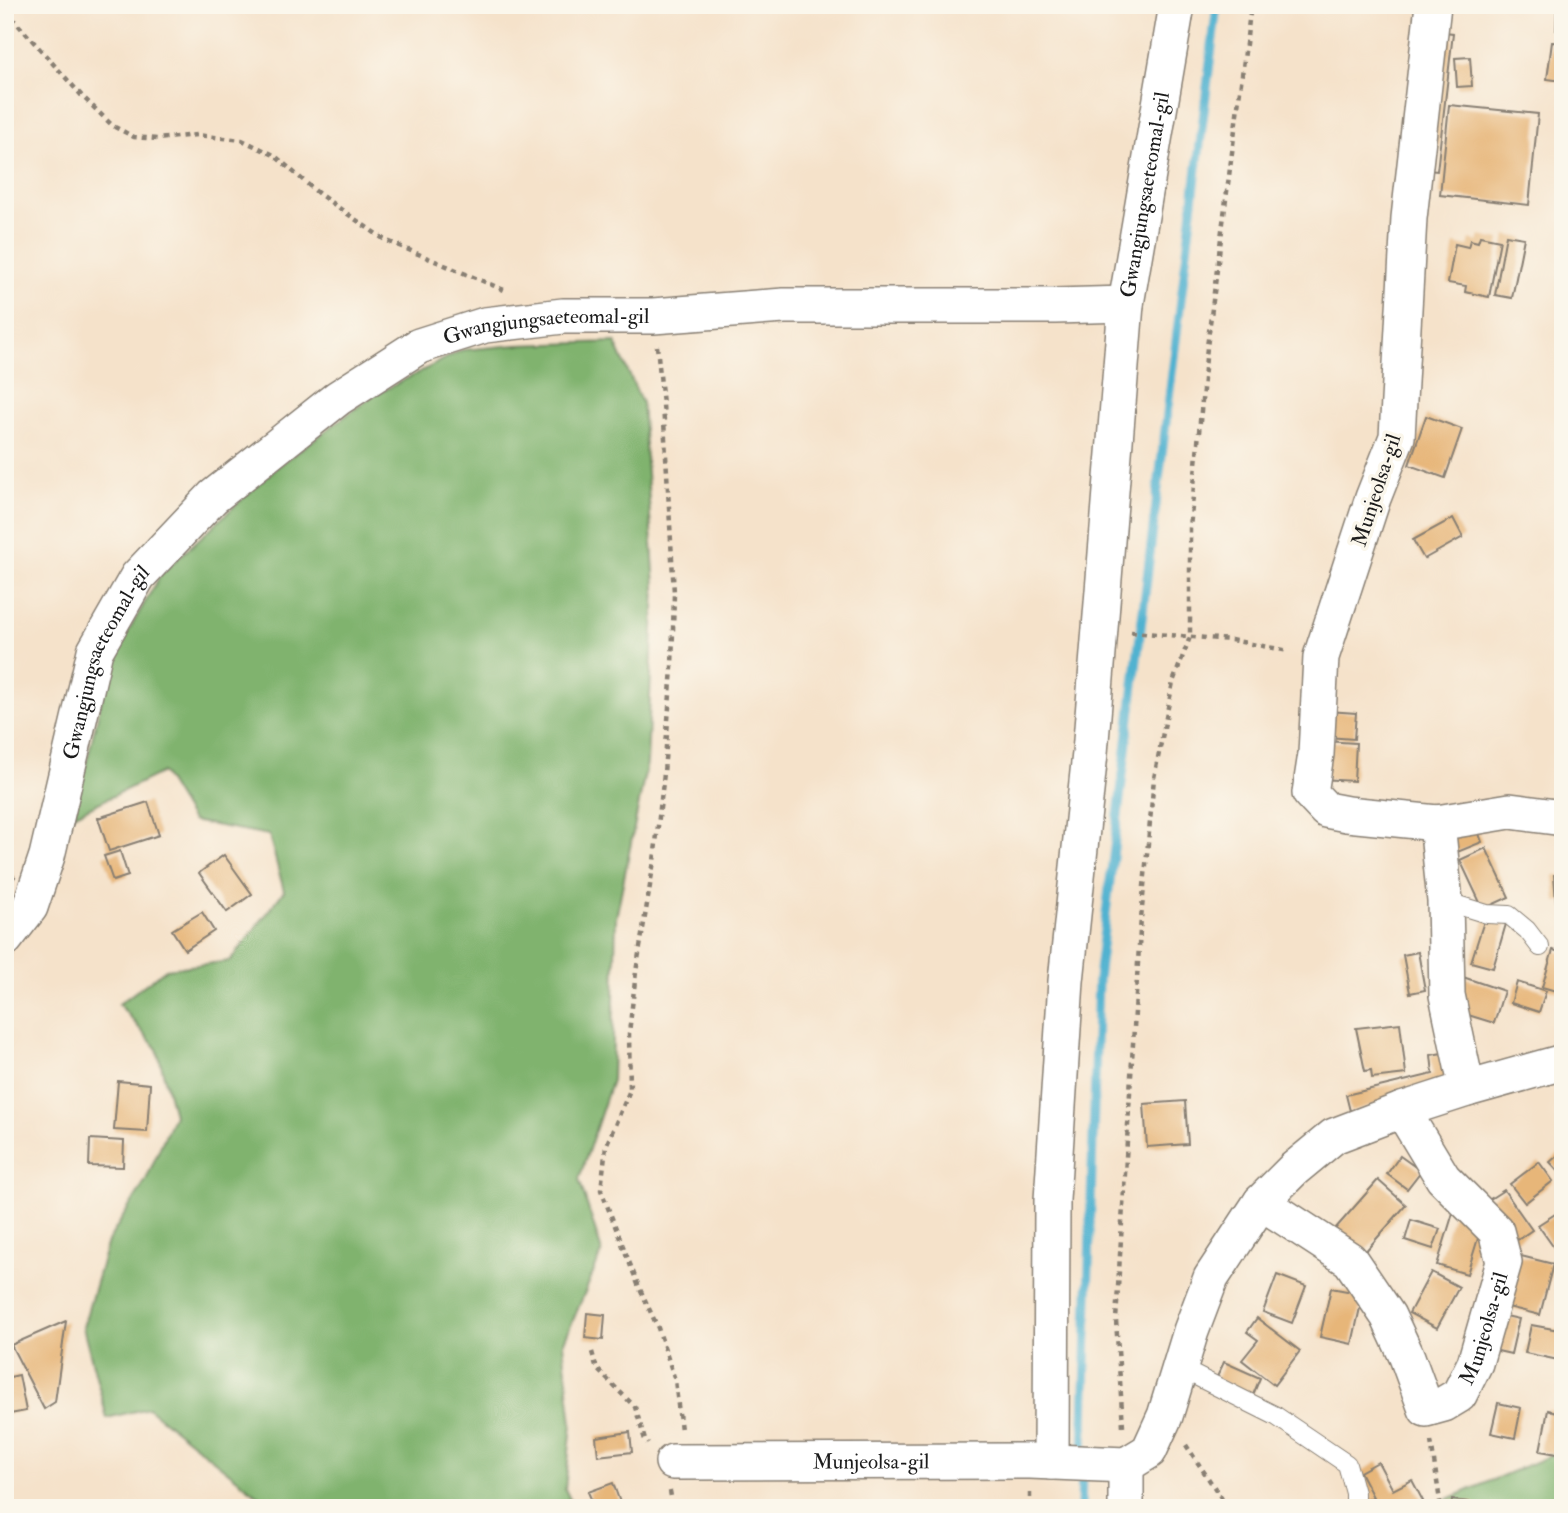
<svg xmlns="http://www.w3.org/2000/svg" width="1568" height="1513" viewBox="0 0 1568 1513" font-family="'IM FELL Double Pica',serif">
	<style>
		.forest { fill: #80b36e; stroke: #4e6845; stroke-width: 2 }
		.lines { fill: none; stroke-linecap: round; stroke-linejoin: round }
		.stream { stroke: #51b2d0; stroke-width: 9 }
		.building { fill: #e7b679 }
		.service-casing { stroke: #887f73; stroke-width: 20 }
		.minor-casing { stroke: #887f73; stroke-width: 38 }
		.path { stroke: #887f73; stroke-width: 4.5; stroke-dasharray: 5 5; stroke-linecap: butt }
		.service { stroke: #fff; stroke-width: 18 }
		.minor { stroke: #fff; stroke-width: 35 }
		.labels { text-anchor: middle; stroke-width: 7; stroke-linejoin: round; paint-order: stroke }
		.street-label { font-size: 21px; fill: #1c1c1c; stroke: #fbf7ec }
	</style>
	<rect width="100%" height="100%" fill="#fbf7ec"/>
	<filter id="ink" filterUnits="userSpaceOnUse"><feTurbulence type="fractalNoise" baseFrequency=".0143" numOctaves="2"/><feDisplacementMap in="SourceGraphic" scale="14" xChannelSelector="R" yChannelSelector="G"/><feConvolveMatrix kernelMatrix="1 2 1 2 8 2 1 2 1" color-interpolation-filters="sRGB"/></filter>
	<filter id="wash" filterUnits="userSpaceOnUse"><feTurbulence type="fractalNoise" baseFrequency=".00686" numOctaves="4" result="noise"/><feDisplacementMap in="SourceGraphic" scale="28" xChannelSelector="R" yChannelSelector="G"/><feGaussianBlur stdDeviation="1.57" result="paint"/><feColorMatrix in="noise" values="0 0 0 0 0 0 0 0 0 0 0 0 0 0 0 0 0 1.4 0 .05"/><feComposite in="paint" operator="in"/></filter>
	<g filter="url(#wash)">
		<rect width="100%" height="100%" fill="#f5e2ca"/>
		<!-- forest -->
		<g class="forest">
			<polygon points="615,342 642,403 655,586 647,763 616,918 612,1080 579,1179 602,1252 563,1344 572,1424 565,1489 574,1508 274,1508 148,1408 107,1418 83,1327 108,1241 146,1180 174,1115 157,1049 119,1004 166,969 230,961 284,891 269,835 192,821 162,772 74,815 110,664 161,574 277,467 371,397 462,350 516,345"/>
			<polygon points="1563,1450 1563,1508 1427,1508"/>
		</g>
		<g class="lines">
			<!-- stream -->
			<g class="stream">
				<polyline points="1083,1455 1098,979 1217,5"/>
				<polyline points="1081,1508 1082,1469"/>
			</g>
		</g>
		<g id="blocks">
			<!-- building -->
			<g class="building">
				<polygon points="1557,5 1563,5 1563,30 1556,30"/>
				<polygon points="1435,31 1453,33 1437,171 1418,169"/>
				<polygon points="1552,42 1563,43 1563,81 1547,79"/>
				<polygon points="1470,57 1472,86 1457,87 1455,58"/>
				<polygon points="1449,105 1538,114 1529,205 1440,195"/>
				<polygon points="1506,235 1524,238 1512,298 1495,295"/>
				<polygon points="1480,236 1500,240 1489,297 1465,292 1466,286 1448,283 1455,244 1468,247 1470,240 1478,242"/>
				<polygon points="1426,416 1462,429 1445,478 1409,465"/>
				<polygon points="1453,518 1463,537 1424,559 1413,540"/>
				<polygon points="1328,711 1356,713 1354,739 1327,737"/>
				<polygon points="1324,741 1356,743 1354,781 1321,779"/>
				<polygon points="148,802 159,835 109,851 98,818"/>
				<polygon points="1475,823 1482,842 1455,853 1447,834"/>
				<polygon points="1486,848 1509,897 1483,909 1460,860"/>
				<polygon points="120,851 128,876 113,881 104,856"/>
				<polygon points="224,855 252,894 227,912 199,873"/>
				<polygon points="5,869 15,877 5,889"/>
				<polygon points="1554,875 1562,875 1563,902 1556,902"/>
				<polygon points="202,912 214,931 185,950 172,930"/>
				<polygon points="1485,918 1506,924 1493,968 1471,962"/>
				<polygon points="1553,950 1563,953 1563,993 1542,987"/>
				<polygon points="1418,952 1425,990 1410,993 1403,955"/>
				<polygon points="1463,977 1504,991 1494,1023 1452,1010"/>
				<polygon points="1517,982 1546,991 1539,1012 1511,1003"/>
				<polygon points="1400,1023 1406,1074 1372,1078 1371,1070 1365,1071 1356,1028"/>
				<polygon points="1448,1052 1452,1078 1434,1081 1436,1090 1350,1111 1346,1095 1433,1074 1431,1055"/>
				<polygon points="118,1081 150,1084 147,1132 114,1130"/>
				<polygon points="1185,1101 1188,1144 1147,1147 1144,1104"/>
				<polygon points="90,1139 124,1141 123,1167 89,1166"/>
				<polygon points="1563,1151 1563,1176 1550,1162"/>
				<polygon points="1400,1156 1421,1171 1407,1189 1387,1174"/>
				<polygon points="1539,1162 1553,1181 1525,1203 1510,1184"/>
				<polygon points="1378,1180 1406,1205 1364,1253 1335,1229"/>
				<polygon points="1504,1190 1532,1230 1516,1241 1487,1201"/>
				<polygon points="1563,1209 1563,1249 1557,1252 1538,1225"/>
				<polygon points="1453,1213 1483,1222 1467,1274 1437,1265"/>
				<polygon points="1411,1220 1440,1229 1433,1249 1405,1240"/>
				<polygon points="1517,1255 1553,1264 1540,1315 1504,1306"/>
				<polygon points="1431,1272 1459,1287 1437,1328 1409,1313"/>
				<polygon points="1277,1275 1306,1286 1292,1323 1263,1312"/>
				<polygon points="1331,1288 1363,1294 1352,1344 1320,1337"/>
				<polygon points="587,1313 605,1315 603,1340 585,1338"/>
				<polygon points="1497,1314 1519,1319 1511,1354 1489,1349"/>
				<polygon points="1561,1317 1563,1361 1525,1353 1531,1325 1559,1330"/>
				<polygon points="1257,1318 1300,1351 1274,1385 1242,1360 1258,1340 1247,1332"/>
				<polygon points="66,1321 55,1402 44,1409 11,1345"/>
				<polygon points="1224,1362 1260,1378 1253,1395 1216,1379"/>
				<polygon points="19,1375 26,1411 5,1415 5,1378"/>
				<polygon points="1498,1403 1521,1408 1515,1438 1491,1433"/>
				<polygon points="1548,1410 1563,1413 1563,1455 1540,1451"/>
				<polygon points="630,1432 632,1452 598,1456 596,1437"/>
				<polygon points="1378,1462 1393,1490 1412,1480 1423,1501 1411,1508 1359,1508 1357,1505 1373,1497 1360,1472"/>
				<polygon points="613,1483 622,1508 595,1508 588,1492"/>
				<polygon points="1452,1500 1475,1503 1475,1508 1451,1508"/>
			</g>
		</g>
	</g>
	<g filter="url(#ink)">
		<use href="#blocks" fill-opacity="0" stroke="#887f73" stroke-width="2"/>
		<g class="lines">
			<!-- service casing -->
			<g class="service-casing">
				<g id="service">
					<polyline points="1445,901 1487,914 1509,915 1527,930 1540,947"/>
					<polyline points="1180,1368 1276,1416 1347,1464 1355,1493 1355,1508"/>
				</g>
			</g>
			<!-- minor casing -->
			<g class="minor-casing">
				<g id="minor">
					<polyline points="1433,5 1409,218 1397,437 1373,498 1321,657 1316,754 1310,793 1326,810 1347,814 1437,823 1510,811 1563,818"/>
					<polyline points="1437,823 1445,901 1447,995 1467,1089"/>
					<path id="s1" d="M5,939l25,-32 17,-51 48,-205 43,-75 75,-79 125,-99 81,-52 66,-21 78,-9h90l131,-10h271l71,-2"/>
					<path id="s2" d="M1261,1202l89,58 38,56 19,41 19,52 18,-5 15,-9 16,-32 29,-101 -8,-31 -53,-53 -41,-68"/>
					<path id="s3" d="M673,1462l357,-1 96,4 23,-14 16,-35 26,-85 20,-53 50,-76 33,-33 40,-33 68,-26 65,-21 96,-27"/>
					<path id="s4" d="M1051,1462l1,-262 14,-219 24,-228 36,-449 51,-299"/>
					<polyline points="1126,1508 1126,1465"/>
				</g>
			</g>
			<!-- path -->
			<g class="path">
				<polyline points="5,10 82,96 113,126 134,137 157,139 196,135 242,140 274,155 319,194 385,240 504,290"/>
				<polyline points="657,346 663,404 674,593 672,668 664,773 654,861 636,972 629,1033 630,1090 606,1146 601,1190 639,1287 658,1328 675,1380 681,1430"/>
				<polyline points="1131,632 1231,640 1289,651"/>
				<polyline points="592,1352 597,1369 635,1407 645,1440 648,1444"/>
				<polyline points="1123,1426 1116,1320 1140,930 1154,778 1173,682 1190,637 1190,528 1207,347 1251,5"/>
				<polyline points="1431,1441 1441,1508"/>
				<polyline points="1186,1445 1228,1508"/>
				<polyline points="670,1491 673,1508"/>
				<polyline points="1030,1508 1030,1491"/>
			</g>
			<!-- service -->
			<use href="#service" class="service"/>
			<!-- minor -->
			<use href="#minor" class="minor"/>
		</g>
	</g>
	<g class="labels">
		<!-- street labels -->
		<g class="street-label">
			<text dy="7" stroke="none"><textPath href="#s4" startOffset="1272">Gwangjungsaeteomal-gil</textPath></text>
			<text dy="7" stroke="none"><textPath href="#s1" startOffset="886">Gwangjungsaeteomal-gil</textPath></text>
			<text transform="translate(1376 490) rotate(-72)" y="7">Munjeolsa-gil</text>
			<text dy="7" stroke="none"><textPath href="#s1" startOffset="298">Gwangjungsaeteomal-gil</textPath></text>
			<text dy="7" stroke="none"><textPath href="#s2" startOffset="382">Munjeolsa-gil</textPath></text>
			<text dy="7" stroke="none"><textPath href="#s3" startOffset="198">Munjeolsa-gil</textPath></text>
		</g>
	</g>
	<!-- margin -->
	<rect width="1568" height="1513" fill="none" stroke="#fbf7ec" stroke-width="28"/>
</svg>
